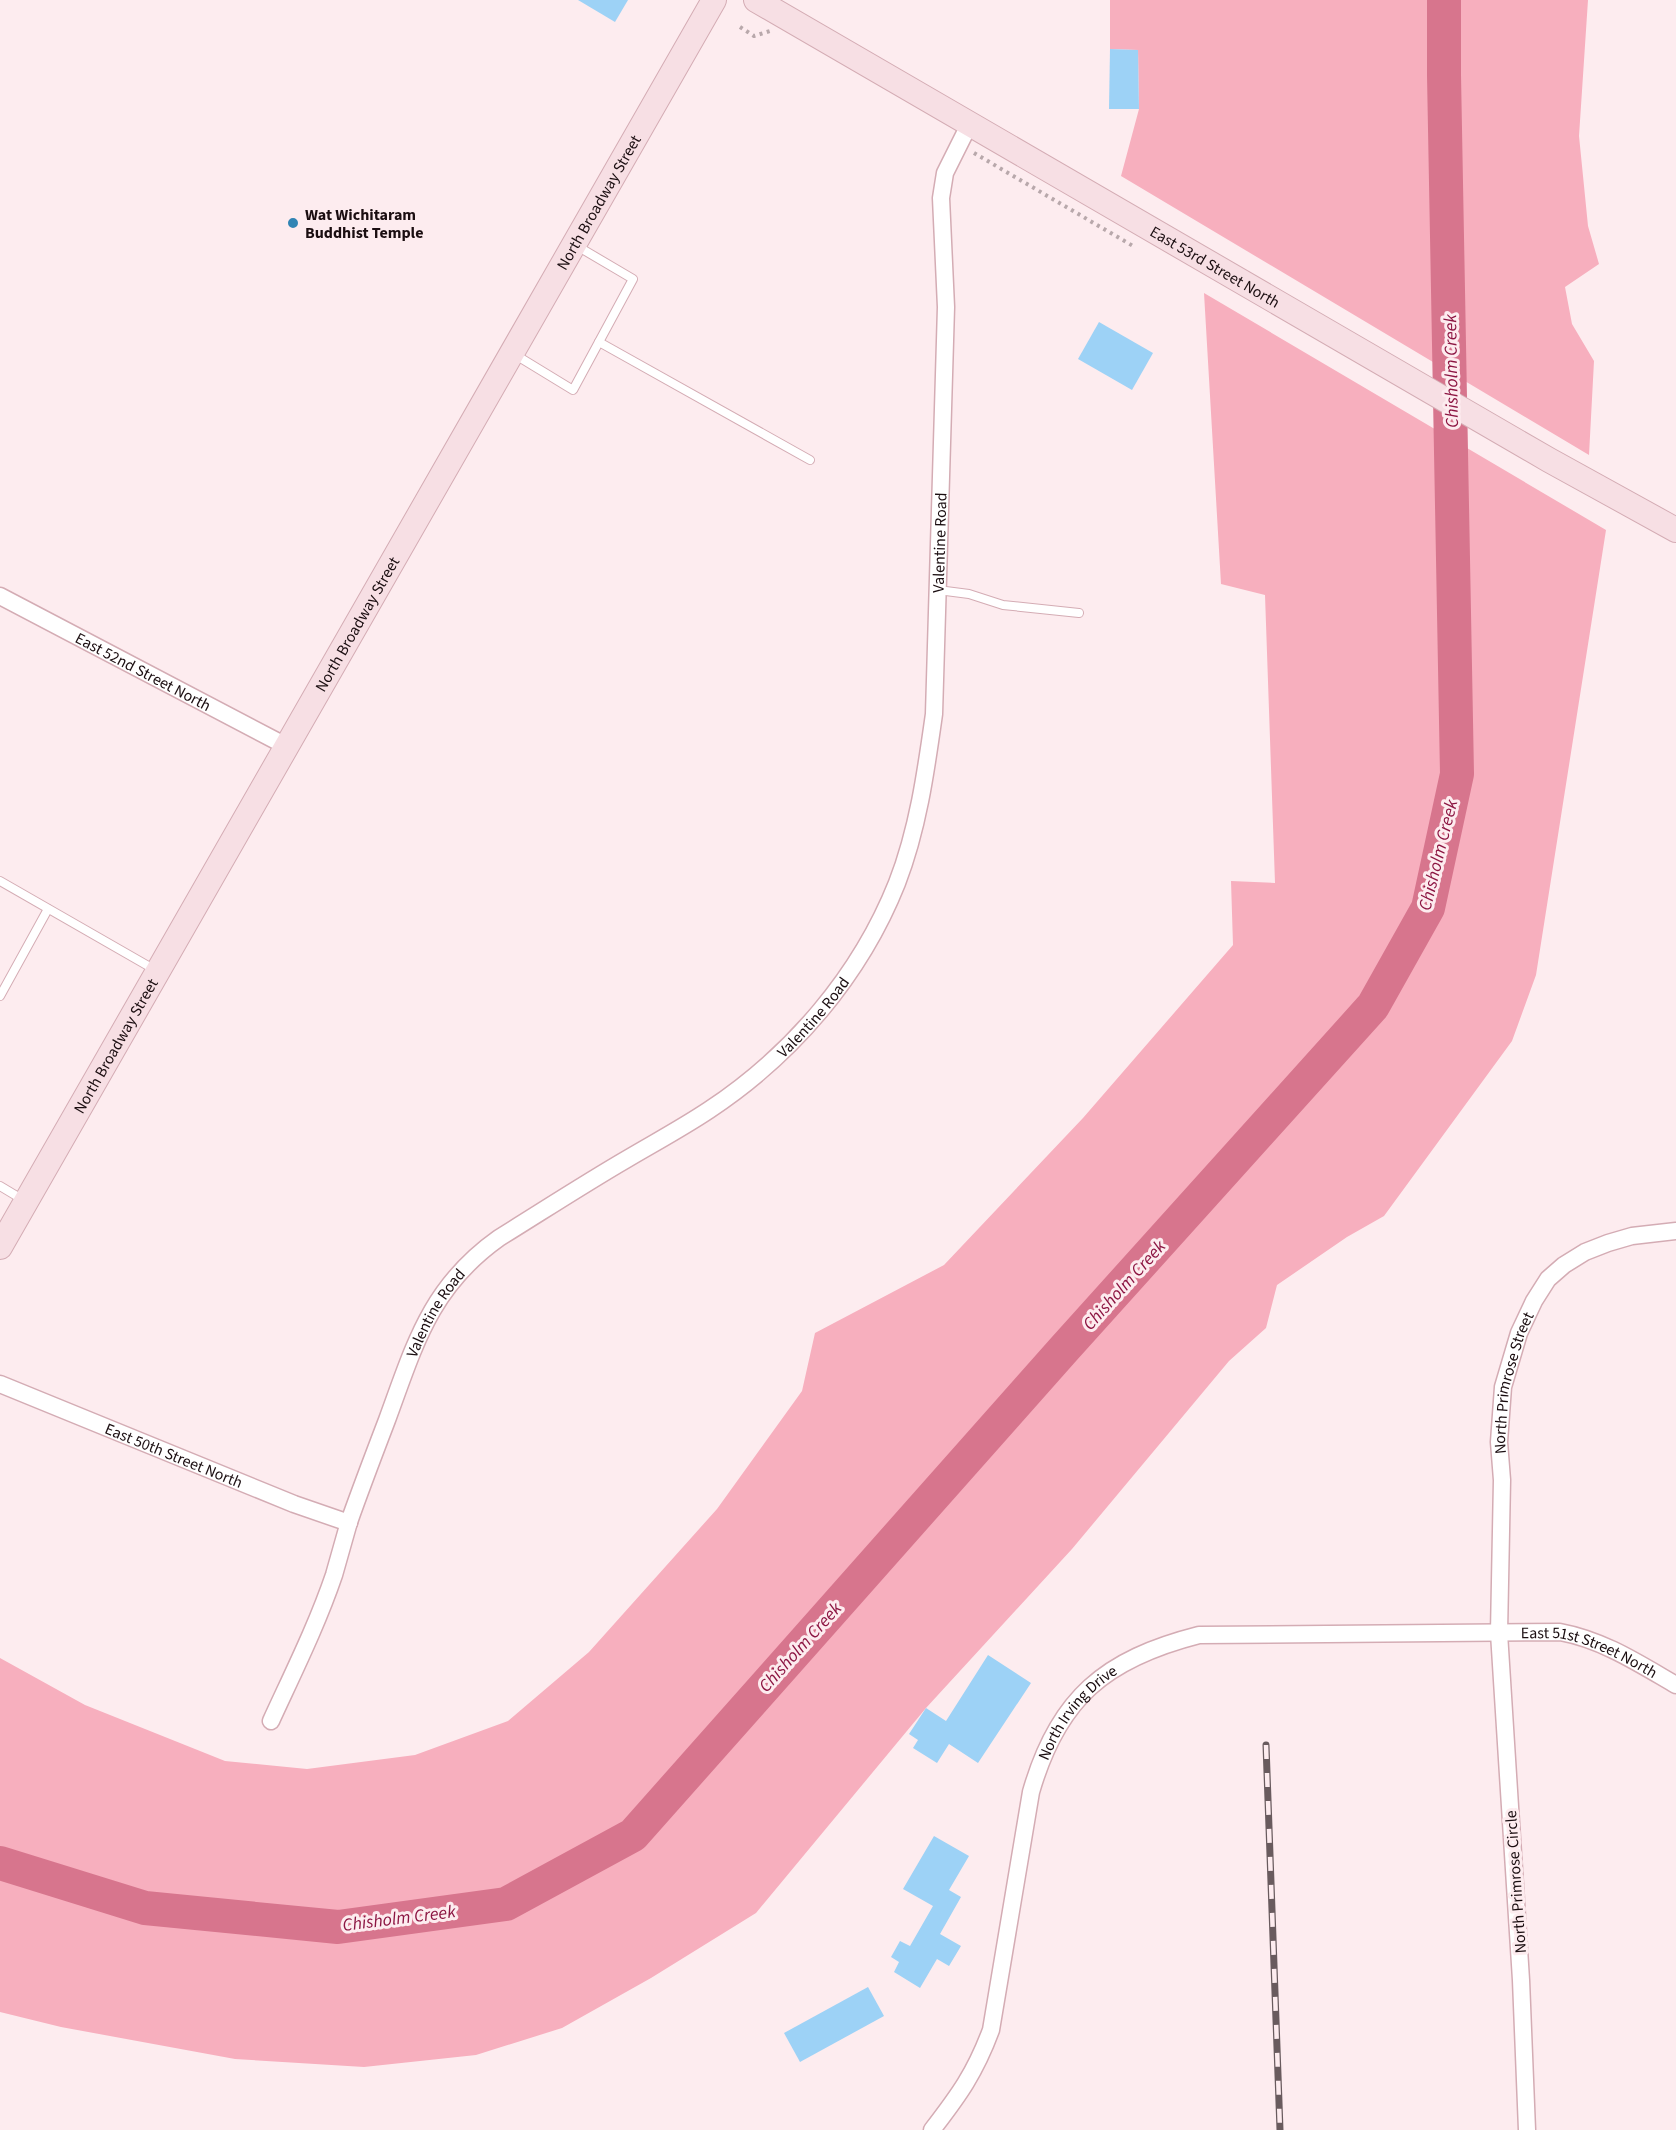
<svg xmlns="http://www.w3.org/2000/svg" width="1676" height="2130" viewBox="0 0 1676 2130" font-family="'Source Sans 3',sans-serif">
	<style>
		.green { fill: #f7afbe }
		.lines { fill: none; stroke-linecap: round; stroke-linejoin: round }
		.river { stroke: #d7758d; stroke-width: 34 }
		.building { fill: #9dd2f6 }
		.lane-casing { stroke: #d4acb4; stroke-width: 10 }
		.street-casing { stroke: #d4acb4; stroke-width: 19 }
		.secondary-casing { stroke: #d4acb4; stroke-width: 26 }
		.path { stroke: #b8a8ab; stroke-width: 4; stroke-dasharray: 3 4.5; stroke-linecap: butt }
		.lane { stroke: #fff; stroke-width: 8 }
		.street { stroke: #fff; stroke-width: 16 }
		.secondary { stroke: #f7dfe4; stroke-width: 24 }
		.rail-casing { stroke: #695b5e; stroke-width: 7 }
		.rail { stroke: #fdecef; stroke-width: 4.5; stroke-dasharray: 14; stroke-linecap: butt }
		.poi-dot { fill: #3184b4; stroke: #fdecef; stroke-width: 2 }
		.labels { text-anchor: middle; stroke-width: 6; stroke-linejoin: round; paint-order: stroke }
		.street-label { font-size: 16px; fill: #1b0e11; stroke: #fdecef }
		.poi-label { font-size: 16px; font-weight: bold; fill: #1b0e11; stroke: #fdecef; text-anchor: start }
		.water-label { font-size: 18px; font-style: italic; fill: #8c1542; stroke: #fdecef }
	</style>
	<rect width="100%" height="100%" fill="#fdecef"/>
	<!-- green -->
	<g class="green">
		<polygon points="1110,0 1588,0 1579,136 1588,226 1599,264 1565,287 1572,324 1594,361 1589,455 1121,176 1139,109 1138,50 1110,49"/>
		<polygon points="1204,293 1606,530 1536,975 1512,1041 1384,1216 1347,1237 1277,1285 1266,1328 1229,1361 1072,1549 926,1708 756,1913 651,1978 562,2028 476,2055 364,2067 235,2059 61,2027 0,2012 0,1658 85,1705 225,1761 307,1769 415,1755 508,1721 589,1652 717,1509 802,1391 815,1333 944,1265 1083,1118 1233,945 1231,881 1275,883 1265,595 1221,584"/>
	</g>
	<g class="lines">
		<!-- river -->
		<polyline class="river" points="0,1863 145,1908 338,1927 506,1904 633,1835 1064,1349 1373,1006 1428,908 1457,774 1444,75 1444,0"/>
	</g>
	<!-- building -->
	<g class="building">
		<polygon points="578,0 628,0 615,22"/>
		<polygon points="1110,49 1138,50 1139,109 1109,109"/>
		<polygon points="1099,322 1153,353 1132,390 1078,359"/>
		<polygon points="988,1655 1031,1683 978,1763 949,1744 937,1763 913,1748 918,1740 909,1734 926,1708 946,1721"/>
		<polygon points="934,1836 969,1856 949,1890 961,1897 940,1934 961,1946 949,1966 937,1959 920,1988 894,1972 899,1962 891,1957 900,1941 910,1946 933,1906 903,1889"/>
		<polygon points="868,1987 884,2016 800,2062 784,2033"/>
	</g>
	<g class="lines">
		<!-- lane casing -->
		<g class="lane-casing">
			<g id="lane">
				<polyline points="599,342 810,460"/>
				<polyline points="514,354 573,390 633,279 577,246"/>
				<polyline points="938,590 969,594 1003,605 1079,613"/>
				<polyline points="0,881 157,971"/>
				<polyline points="0,996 48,909"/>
				<polyline points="0,1186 25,1201"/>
			</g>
		</g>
		<!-- street casing -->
		<g class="street-casing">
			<g id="street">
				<path id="s1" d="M0,596l288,151"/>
				<path id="s2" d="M0,1384l294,120 55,19"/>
				<path id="s3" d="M271,1721c22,-48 46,-96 63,-146 5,-18 10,-35 15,-53 12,-34 25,-68 38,-102 28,-76 43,-133 112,-182 42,-26 85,-54 128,-79 27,-16 55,-31 82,-49 83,-55 151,-134 188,-227 21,-54 29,-112 37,-169l12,-407 -5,-109 4,-25 24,-48"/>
				<path id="s4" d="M932,2130c27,-35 43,-57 59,-100l40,-238c27,-94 74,-133 168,-157l361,-3c43,8 78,31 116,53"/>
				<path id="s5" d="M1527,2130l-6,-150 -22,-347 3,-153 -3,-38 4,-55 16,-54 15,-32 14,-22 16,-14 21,-13 23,-9 24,-7 44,-5"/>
			</g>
		</g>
		<!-- secondary casing -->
		<g class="secondary-casing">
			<g id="secondary">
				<path id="s6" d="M756,0l793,460 127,70"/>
				<path id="s7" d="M0,1247l714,-1247"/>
			</g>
		</g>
		<!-- path -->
		<g class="path">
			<polyline points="740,27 754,36 770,31"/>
			<polyline points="974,153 1133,246"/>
		</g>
		<!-- lane -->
		<use href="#lane" class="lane"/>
		<!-- street -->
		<use href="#street" class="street"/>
		<!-- secondary -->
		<use href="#secondary" class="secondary"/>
		<!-- rail casing -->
		<g class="rail-casing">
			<polyline id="rail" points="1266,1745 1280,2130"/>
		</g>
		<!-- rail -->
		<use href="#rail" class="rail"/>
	</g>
	<!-- markers -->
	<circle class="poi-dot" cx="293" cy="223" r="6"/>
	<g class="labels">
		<!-- street labels -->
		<g class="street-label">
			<text dy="6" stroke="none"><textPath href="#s7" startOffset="1204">North Broadway Street</textPath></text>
			<text dy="6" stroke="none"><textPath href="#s6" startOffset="531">East 53rd Street North</textPath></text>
			<text dy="6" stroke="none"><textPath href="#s3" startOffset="1431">Valentine Road</textPath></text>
			<text dy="6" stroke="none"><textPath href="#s7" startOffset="718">North Broadway Street</textPath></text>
			<text dy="6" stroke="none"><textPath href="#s1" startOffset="162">East 52nd Street North</textPath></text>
			<text dy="6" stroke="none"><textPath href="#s3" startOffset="927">Valentine Road</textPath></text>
			<text dy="6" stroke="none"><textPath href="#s7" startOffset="232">North Broadway Street</textPath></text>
			<text dy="6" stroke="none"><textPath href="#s3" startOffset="441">Valentine Road</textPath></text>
			<text dy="6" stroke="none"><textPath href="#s5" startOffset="750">North Primrose Street</textPath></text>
			<text dy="6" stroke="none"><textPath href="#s2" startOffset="188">East 50th Street North</textPath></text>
			<text dy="6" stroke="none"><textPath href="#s4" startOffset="996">East 51st Street North</textPath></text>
			<text dy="6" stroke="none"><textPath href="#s4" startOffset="452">North Irving Drive</textPath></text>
			<text transform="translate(1515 1882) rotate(-94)" y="6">North Primrose Circle</text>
		</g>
		<!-- poi labels -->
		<g class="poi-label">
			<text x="305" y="220">Wat Wichitaram<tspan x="305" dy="18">Buddhist Temple</tspan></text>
		</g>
		<!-- water labels -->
		<g class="water-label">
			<text transform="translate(1451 371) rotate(-91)" y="6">Chisholm Creek</text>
			<text transform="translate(1438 855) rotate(-76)" y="6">Chisholm Creek</text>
			<text transform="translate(1124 1285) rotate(-48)" y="6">Chisholm Creek</text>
			<text transform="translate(800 1647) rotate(-48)" y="6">Chisholm Creek</text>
			<text transform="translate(399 1918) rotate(-7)" y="6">Chisholm Creek</text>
		</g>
	</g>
</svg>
